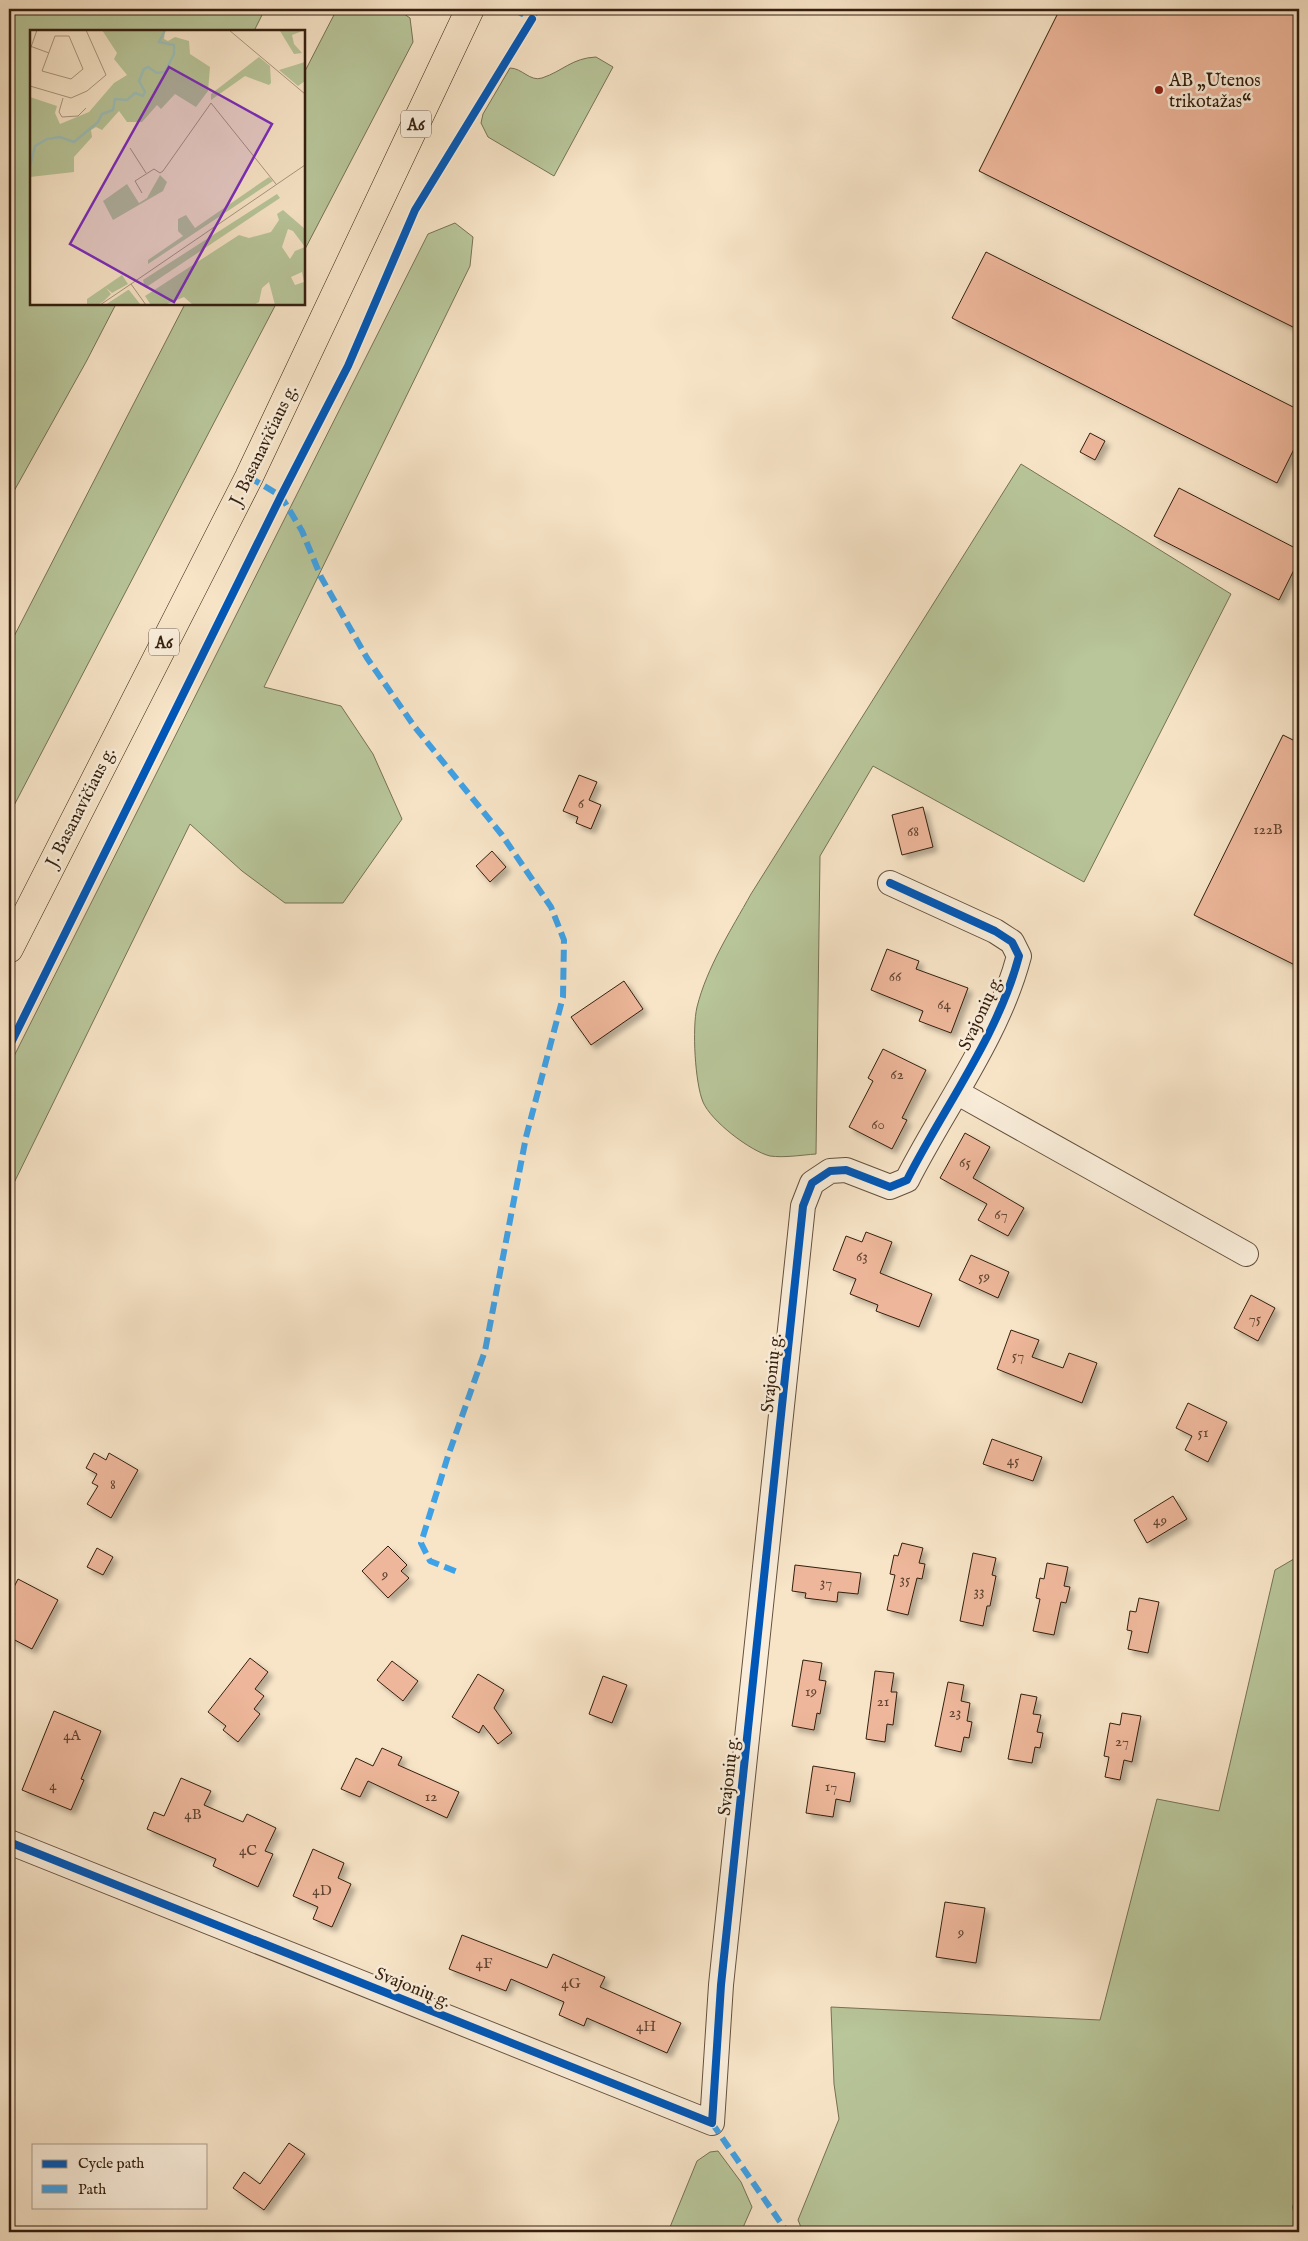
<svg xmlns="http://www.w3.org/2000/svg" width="1308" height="2241" viewBox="0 0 1308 2241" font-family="'IM FELL English',serif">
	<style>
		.green { fill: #b8c69a; stroke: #767254 }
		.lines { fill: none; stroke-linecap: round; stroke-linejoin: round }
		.stream { stroke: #737f75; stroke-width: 6 }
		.building { fill: #eeb79b; stroke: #341f0e; filter: url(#shadow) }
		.street-casing { stroke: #65503c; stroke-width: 26 }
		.highway-casing { stroke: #341f0e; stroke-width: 29 }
		.street { stroke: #faeedb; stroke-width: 24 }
		.highway { stroke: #f8e5c8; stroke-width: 28 }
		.quiet { stroke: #3ea2e9; stroke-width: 6; stroke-dasharray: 12 6; stroke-linecap: butt }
		.cycleway-casing { stroke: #faeedb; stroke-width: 11 }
		.cycleway { stroke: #0057b8; stroke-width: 8 }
		.poi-dot { fill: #8f2418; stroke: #faeedb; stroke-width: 2 }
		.labels { text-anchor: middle; stroke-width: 5; stroke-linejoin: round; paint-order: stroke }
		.number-label { font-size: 15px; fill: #624531 }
		.shield { fill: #faeedb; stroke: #6f5d4c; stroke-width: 1 }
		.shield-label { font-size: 16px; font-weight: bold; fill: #341f0e }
		.poi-label { font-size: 18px; fill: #341f0e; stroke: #faeedb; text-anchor: start }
		.street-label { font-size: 18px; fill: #341f0e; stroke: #faeedb }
		.inset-river { fill: none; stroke: #9dbfb9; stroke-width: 2.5 }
		.inset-road { fill: none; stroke: #aa967e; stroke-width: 1 }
		.view { fill: #7b2cbf; fill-opacity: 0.15; stroke: #7b2cbf; stroke-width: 2.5 }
		.inset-edge { fill: none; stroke: #341f0e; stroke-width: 2.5 }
	</style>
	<defs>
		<filter id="shadow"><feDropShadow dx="4.5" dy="4.5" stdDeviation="2.5" flood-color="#0004"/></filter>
	</defs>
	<rect width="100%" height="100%" fill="#f8e5c8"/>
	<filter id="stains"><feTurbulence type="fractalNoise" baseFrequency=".004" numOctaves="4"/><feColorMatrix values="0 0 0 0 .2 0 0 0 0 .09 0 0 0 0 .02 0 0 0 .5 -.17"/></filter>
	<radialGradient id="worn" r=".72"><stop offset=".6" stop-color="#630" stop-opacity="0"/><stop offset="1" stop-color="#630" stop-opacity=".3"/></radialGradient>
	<!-- green -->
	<g class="green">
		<polygon points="9,9 265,9 254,31 31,31 31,304 116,304 86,362 9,500"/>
		<polygon points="337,9 397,9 410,18 413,42 304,251 304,73"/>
		<path d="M596,57l17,10 -59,109 -66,-39 -7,-14 2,-9 27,-46c12,0 20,14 32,10 21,-7 30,-20 54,-21z"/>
		<polygon points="455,223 473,237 470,266 264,687 341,706 373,754 402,819 343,903 285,903 242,871 190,824 9,1193 9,1066 428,234"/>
		<polygon points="185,304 276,304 9,815 9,646"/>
		<path d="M1021,464l210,130 -147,288 -211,-116 -53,90 -4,298c-14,1 -32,4 -46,2 -20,-5 -59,-35 -67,-54 -8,-19 -11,-74 -6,-95 10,-40 34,-77 54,-113z"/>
		<polygon points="1299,1556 1299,2232 803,2232 798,2220 839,2119 834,2084 831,2007 1100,2020 1157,1799 1219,1811 1275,1570"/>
		<polygon points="718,2151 741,2182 752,2207 741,2232 668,2232 697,2161 710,2152"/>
	</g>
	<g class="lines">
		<!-- stream -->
		<polyline class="stream" points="1299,2199 1295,2207 1299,2223"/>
	</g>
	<!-- building -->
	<g class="building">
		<polygon points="1060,9 1299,9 1299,330 979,171"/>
		<polygon points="986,252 1299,410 1299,439 1277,483 952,318"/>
		<polygon points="1090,433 1105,441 1095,460 1080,452"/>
		<polygon points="1179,488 1299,550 1299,560 1279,600 1154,536"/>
		<polygon points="1283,735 1299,743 1299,967 1194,915"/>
		<polygon points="579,775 597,782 589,800 601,805 591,829 576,823 578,817 563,811"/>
		<polygon points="923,807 933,847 902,855 892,815"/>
		<polygon points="492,851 506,867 490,882 476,866"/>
		<polygon points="887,949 919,961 916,969 968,988 951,1033 919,1021 923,1011 871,990"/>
		<polygon points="624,981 643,1009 591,1045 571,1017"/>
		<polygon points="883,1049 926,1070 902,1118 907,1120 892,1149 849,1127 873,1081 868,1078"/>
		<polygon points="965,1133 990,1147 973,1178 1024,1208 1008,1236 978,1220 987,1204 940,1178"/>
		<polygon points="866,1232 892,1242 880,1273 932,1294 919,1327 876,1311 878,1305 850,1294 856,1279 833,1270 846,1236 862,1242"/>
		<polygon points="971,1255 1009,1272 998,1298 959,1280"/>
		<polygon points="1251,1295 1275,1308 1258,1341 1234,1328"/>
		<polygon points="1011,1330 1039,1340 1032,1357 1063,1368 1069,1353 1097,1363 1082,1403 997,1369"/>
		<polygon points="1188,1403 1227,1422 1208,1462 1185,1450 1192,1436 1176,1428"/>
		<polygon points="992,1439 1042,1457 1033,1481 983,1464"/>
		<polygon points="94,1453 106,1460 109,1453 138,1470 111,1518 87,1504 98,1486 92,1483 97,1474 86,1468"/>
		<polygon points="1173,1496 1187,1519 1147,1543 1134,1520"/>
		<polygon points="902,1543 923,1548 919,1563 925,1564 922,1579 917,1578 908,1615 887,1610 895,1575 890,1574 894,1555 898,1556"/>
		<polygon points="388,1546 407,1565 401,1571 409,1578 388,1598 362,1571"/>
		<polygon points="97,1548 113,1557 103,1575 87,1567"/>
		<polygon points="973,1553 996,1558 992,1575 996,1576 990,1606 987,1606 983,1626 960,1621"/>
		<polygon points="1047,1563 1068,1567 1064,1586 1070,1587 1066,1603 1061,1602 1054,1635 1033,1631 1040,1599 1036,1598 1040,1578 1044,1579"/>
		<polygon points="795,1565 861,1573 858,1594 838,1592 837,1602 805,1598 806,1593 792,1591"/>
		<polygon points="18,1579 58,1600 32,1649 9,1637 9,1597"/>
		<polygon points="1139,1598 1159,1602 1148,1653 1128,1649 1132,1631 1127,1630 1130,1611 1136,1612"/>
		<polygon points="250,1658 268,1672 255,1689 264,1696 254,1709 260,1714 238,1742 223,1730 226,1726 208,1712"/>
		<polygon points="803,1660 822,1663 819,1680 826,1681 820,1714 817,1713 814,1730 792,1726"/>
		<polygon points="392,1661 418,1681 403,1701 377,1680"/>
		<polygon points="875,1671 894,1673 891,1692 897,1692 893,1725 887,1724 885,1742 866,1739"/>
		<polygon points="478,1674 504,1690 494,1708 512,1733 498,1744 483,1725 479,1733 452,1717"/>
		<polygon points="603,1676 627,1685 612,1723 589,1714"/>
		<polygon points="948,1682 964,1685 961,1701 970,1703 967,1721 972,1722 969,1738 964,1737 961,1752 935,1746"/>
		<polygon points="1021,1694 1037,1697 1033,1714 1041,1715 1037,1732 1043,1733 1040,1748 1035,1747 1032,1763 1008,1759"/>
		<polygon points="54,1711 101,1731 81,1779 84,1780 71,1810 22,1790"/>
		<polygon points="1122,1713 1141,1716 1132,1762 1124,1760 1120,1780 1105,1777 1109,1757 1104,1756 1110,1723 1120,1725"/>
		<polygon points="382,1748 402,1757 398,1765 459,1792 447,1818 368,1781 360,1797 341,1789 356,1758 373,1766"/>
		<polygon points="813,1766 855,1773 850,1802 836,1799 833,1817 806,1813"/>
		<polygon points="181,1778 211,1791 204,1805 243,1822 247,1814 276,1828 265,1851 273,1854 258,1887 213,1866 216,1859 147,1829 154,1812 164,1816"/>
		<polygon points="313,1849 344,1863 338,1878 351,1884 332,1927 313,1919 318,1907 293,1896"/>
		<polygon points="945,1902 985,1908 976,1963 936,1957"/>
		<polygon points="462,1935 547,1968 553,1954 605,1977 600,1987 681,2023 667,2053 587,2018 584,2026 559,2015 564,2002 511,1979 506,1991 449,1969"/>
		<polygon points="289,2143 305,2154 264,2210 233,2188 244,2172 260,2184"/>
	</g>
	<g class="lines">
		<!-- street casing -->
		<g class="street-casing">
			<g id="street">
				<polyline points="958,1093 1246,1254"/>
				<path d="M9,1842l703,281 9,-138 82,-779 9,-23 18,-12 16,-1 44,17 17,-7c37,-73 91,-144 112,-224l-7,-14 -17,-11 -105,-48"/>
			</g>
		</g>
		<!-- highway casing -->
		<g class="highway-casing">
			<polyline id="highway" points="9,949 249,477 470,9"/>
		</g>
		<!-- street -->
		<use href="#street" class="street"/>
		<!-- highway -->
		<use href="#highway" class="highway"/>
		<!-- quiet -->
		<g class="quiet">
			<polyline points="513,9 532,19 537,9"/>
			<polyline points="249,477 281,496 302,531 321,577 367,658 414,726 502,835 551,907 564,940 563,997 526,1137 485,1351 448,1456 421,1543 430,1561 460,1573"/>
			<polyline points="712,2123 787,2232"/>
		</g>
		<!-- cycleway casing -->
		<g class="cycleway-casing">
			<g id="cycleway">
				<polyline points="9,1047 281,496 348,366 415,210 532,19"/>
				<path d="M9,1842l703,281 9,-138 82,-779 9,-23 18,-12 16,-1 44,17 17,-7c37,-73 91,-144 112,-224l-7,-14 -17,-11 -105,-48"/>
			</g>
		</g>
		<!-- cycleway -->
		<use href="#cycleway" class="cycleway"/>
	</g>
	<!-- markers -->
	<circle class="poi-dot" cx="1159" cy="90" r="5"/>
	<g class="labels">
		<!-- number labels -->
		<g class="number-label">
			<text x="581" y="808">6</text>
			<text x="1268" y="834">122B</text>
			<text x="913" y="836">68</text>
			<text x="895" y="981">66</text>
			<text x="944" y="1009">64</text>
			<text x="897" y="1079">62</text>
			<text x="878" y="1129">60</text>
			<text x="965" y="1167">65</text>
			<text x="1001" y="1219">67</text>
			<text x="862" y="1261">63</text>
			<text x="984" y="1281">59</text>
			<text x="1255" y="1323">75</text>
			<text x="1018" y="1360">57</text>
			<text x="1203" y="1437">51</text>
			<text x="1013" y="1465">45</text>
			<text x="113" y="1489">8</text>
			<text x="1160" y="1525">49</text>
			<text x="385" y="1579">9</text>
			<text x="905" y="1584">35</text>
			<text x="826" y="1587">37</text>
			<text x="979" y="1596">33</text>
			<text x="811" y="1696">19</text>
			<text x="883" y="1706">21</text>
			<text x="955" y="1717">23</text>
			<text x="72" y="1740">4A</text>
			<text x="1122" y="1746">27</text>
			<text x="53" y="1790">4</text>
			<text x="831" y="1791">17</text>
			<text x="431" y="1801">12</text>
			<text x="193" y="1819">4B</text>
			<text x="248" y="1855">4C</text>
			<text x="322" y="1895">4D</text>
			<text x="961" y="1937">9</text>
			<text x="484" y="1968">4F</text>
			<text x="571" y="1988">4G</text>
			<text x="646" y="2031">4H</text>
		</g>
		<!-- shield labels -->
		<g class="shield">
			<rect x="401" y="110.5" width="30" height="27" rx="4"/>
			<rect x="149" y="628.5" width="30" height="27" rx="4"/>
		</g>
		<g class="shield-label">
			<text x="416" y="130">A6</text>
			<text x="164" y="648">A6</text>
		</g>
		<!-- poi labels -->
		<g class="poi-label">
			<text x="1169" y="86">AB „Utenos<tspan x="1169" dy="21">trikotažas“</tspan></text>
		</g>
		<!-- street labels -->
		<g class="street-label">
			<text transform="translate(263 445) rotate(-64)" y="6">J. Basanavičiaus g.</text>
			<text transform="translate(80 807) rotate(-63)" y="6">J. Basanavičiaus g.</text>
			<text transform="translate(980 1013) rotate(-65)" y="6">Svajonių g.</text>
			<text transform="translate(771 1373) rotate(-84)" y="6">Svajonių g.</text>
			<text transform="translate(728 1776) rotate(-84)" y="6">Svajonių g.</text>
			<text transform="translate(413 1987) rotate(22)" y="6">Svajonių g.</text>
		</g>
	</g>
	<!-- overview -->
	<g transform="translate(30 30)">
		<rect width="275" height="275" fill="#f8e5c8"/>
		<path d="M72,0h63l-1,9 4,2 7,-4 14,4 1,13 20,13 -2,24 -12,16 -21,-13 -14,15 -4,-4 -15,17h-15l-8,-11 -17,19 -6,-3 -5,3 1,7 -18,20v15l-44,5v-80l27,9 -2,7 5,11 29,-12 25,-29 13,-8 -13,-16 3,-6zM275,0l-13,5 2,9 8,9 -8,1 -14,-23zM229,27l11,9 1,17 -2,2 -24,-9 -34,24v-6zM275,32v19l-7,5 -19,-16zM130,145l7,7 -4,9 -50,29 -10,-19 24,-17 12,19 8,-5zM239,147l4,4 -125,83v-4l35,-24 -5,-5v-12l8,-4 9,13zM247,164l3,4 -135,90 -2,-8zM253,180l22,19v76h-30l-6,-23 -7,6 -3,14 -5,3h-61l-9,-8 -19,8h-14l-6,-9 94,-61 10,3 22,-6 8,-12 -2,-6zM258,199l5,2 12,16 -10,4 -5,8 -8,-12zM272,242l2,10 -9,3 -4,-8zM92,245l6,9 -16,9 -6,-5 5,6 -7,7 -6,4h-11v-6zM99,260l12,15h-36l23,-15z" fill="#b8c69a" fill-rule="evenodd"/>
		<path class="inset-river" d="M0,137l5,-21 12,-7 13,-2 14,5 24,-20 4,-8 11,-4 2,-11 12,1 8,-7 8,3 2,-4 -6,-11 5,-12 4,-2 9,6 8,-1 9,-18v-9l-15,-3 6,-12"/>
		<path class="inset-road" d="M199,0l76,64M25,6h14l14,33 -12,10 -29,-8zM0,16l19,7M0,20l7,-20M0,56l41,12 16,-7 19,-16 -20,-45M33,68l-4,14 3,5 16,-1 8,-8M100,118l16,25M112,163l-7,-12 19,-12 6,4 3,-2 48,-68 65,81M70,275l31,-21M116,275l-15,-21 174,-119"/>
		<path class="view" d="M139,37l103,57 -98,178 -104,-58z"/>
		<rect width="275" height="275" class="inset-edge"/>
	</g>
	<!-- margin -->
	<rect width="1308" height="2241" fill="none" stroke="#f8e5c8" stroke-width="30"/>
	<rect x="10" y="10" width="1288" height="2221" fill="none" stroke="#341f0e" stroke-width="2.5"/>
	<rect x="15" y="15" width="1278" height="2211" fill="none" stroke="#341f0e"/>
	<!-- legend -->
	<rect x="32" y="2144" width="175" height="65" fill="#faeedb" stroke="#ab9b89"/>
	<rect x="42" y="2160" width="25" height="8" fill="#0057b8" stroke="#ab9b89"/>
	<text x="78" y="2168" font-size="15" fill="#341f0e">Cycle path</text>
	<rect x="42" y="2185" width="25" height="8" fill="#3ea2e9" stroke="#ab9b89"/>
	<text x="78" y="2194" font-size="15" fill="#341f0e">Path</text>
	<rect width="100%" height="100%" filter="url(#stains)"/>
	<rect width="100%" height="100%" fill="url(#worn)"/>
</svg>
